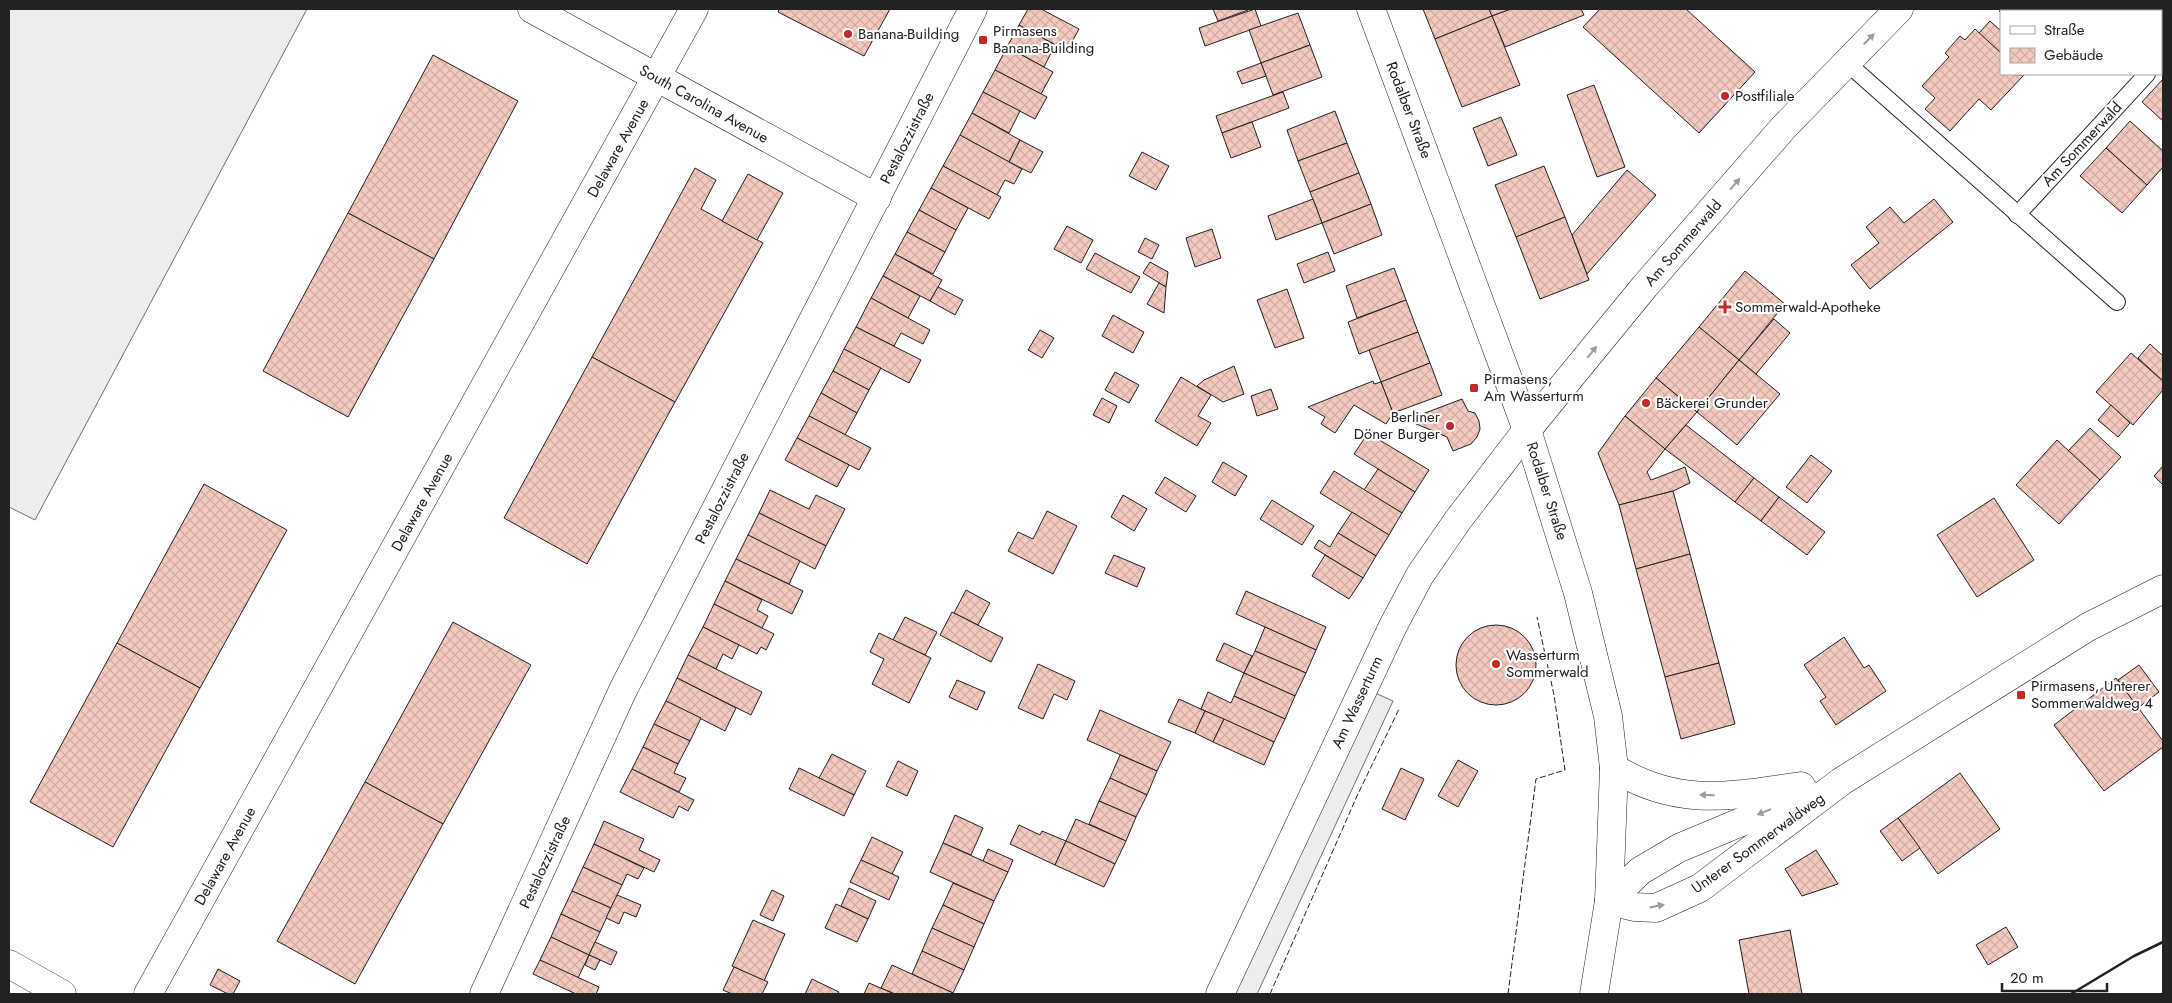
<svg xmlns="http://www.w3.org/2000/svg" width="2172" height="1003" viewBox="0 0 2172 1003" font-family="Jost,sans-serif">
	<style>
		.parking { fill: #ededed; stroke: #6f6f6f }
		.building { fill: url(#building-cross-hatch); stroke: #222 }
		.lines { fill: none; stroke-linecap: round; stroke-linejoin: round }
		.lane-casing { stroke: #222; stroke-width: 18 }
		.street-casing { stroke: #222; stroke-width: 29 }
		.secondary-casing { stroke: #222; stroke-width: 29 }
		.lane { stroke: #fff; stroke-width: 16 }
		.street { stroke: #fff; stroke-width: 28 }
		.secondary { stroke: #fff; stroke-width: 28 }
		.fence { stroke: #222; stroke-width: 1; stroke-dasharray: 6 2.5; stroke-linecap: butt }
		.wall { stroke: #222; stroke-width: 2.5 }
		.oneway { fill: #9c9c9c }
		.poi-dot { fill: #c62828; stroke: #fff; stroke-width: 2 }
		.labels { text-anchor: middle; stroke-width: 4; stroke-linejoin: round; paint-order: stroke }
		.poi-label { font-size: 15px; fill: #222; stroke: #fff; text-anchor: start }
		.street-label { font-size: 15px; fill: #222; stroke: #fff }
	</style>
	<defs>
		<pattern id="building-cross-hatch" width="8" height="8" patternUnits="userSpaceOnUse" patternTransform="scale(1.25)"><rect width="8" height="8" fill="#f3c9c0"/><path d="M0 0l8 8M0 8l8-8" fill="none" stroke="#d0aca5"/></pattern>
	</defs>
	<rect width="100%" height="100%" fill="#fff"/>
	<!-- parking -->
	<g class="parking">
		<polygon points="9,9 307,9 35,520 9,507"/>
		<polygon points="1373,692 1393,701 1257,994 1233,994"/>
	</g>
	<!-- building -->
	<g class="building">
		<polygon points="779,9 890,9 864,56 778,12"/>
		<polygon points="1028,9 1041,9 1079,29 1067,51 1019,25"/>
		<polygon points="1213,9 1247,9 1248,10 1218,21"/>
		<polygon points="1255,9 1261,26 1205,46 1199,28"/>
		<polygon points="1423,9 1489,9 1492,16 1435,39"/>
		<polygon points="1489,9 1511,9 1492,16"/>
		<polygon points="1511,9 1581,9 1584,15 1505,47 1492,16"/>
		<polygon points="1600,9 1686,9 1755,72 1699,133 1583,27"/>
		<polygon points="2001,9 2083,9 2081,11 2001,13 1999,11"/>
		<polygon points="1298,13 1310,45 1261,63 1249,30"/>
		<polygon points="1492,16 1520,85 1462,107 1435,39"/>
		<polygon points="1990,21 2001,31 2001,53 1979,33"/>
		<polygon points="1019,25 1055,45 1044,67 1007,47"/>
		<polygon points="1975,29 2001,53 2001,74 2024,75 1991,110 1979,99 1950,131 1925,109 1935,98 1922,86 1949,57 1945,53 1960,36 1965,40"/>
		<polygon points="1310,45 1322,77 1273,95 1261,63"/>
		<polygon points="1007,47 1053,72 1041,94 995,70"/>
		<polygon points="433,55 518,101 434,259 348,213"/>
		<polygon points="1261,63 1266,76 1242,84 1237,72"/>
		<polygon points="995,70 1047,97 1035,119 983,92"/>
		<polygon points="2163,79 2163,121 2142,102"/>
		<polygon points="1594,85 1625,167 1597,177 1567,95"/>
		<polygon points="983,92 1020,111 1009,133 972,113"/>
		<polygon points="1283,92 1289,108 1222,133 1216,116"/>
		<polygon points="1335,111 1347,143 1298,161 1287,130"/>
		<polygon points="972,113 1020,140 1009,162 960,135"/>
		<polygon points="1501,117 1517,155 1488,166 1473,128"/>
		<polygon points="2130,121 2163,151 2163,167 2147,185 2106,148"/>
		<polygon points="1252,122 1261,147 1231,158 1222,133"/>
		<polygon points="960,135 1022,169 1014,184 1005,180 997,195 943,166"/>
		<polygon points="1020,140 1043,152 1031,173 1009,162"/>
		<polygon points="1347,143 1359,173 1310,192 1298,161"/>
		<polygon points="2106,148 2147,185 2122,213 2080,176"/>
		<polygon points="1142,152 1169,166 1156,190 1129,176"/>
		<polygon points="943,166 1001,197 989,219 931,188"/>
		<polygon points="1544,166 1565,217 1516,237 1495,185"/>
		<polygon points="695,168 716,180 701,209 763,243 675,402 592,357"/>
		<polygon points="1627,170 1656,195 1587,274 1572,235"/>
		<polygon points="1359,173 1371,204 1322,223 1310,192"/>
		<polygon points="748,174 783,193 757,240 722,221"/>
		<polygon points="931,188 968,208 956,230 919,210"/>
		<polygon points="1313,199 1322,223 1276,240 1268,216"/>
		<polygon points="1934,199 1953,222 1870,289 1851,265 1879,243 1866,227 1890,207 1904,223"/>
		<polygon points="1371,204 1382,235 1334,254 1322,223"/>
		<polygon points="919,210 956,230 945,252 907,232"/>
		<polygon points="348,213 434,259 348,417 263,371"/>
		<polygon points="1565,217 1589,280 1540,299 1516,237"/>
		<polygon points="1067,226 1093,240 1081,263 1054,249"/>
		<polygon points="1212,229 1221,258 1195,267 1186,238"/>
		<polygon points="907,232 945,252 933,274 895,254"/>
		<polygon points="1145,238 1159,245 1152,259 1138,252"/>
		<polygon points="1328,252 1335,271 1304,283 1297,264"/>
		<polygon points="1095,253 1140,277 1131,293 1086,269"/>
		<polygon points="895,254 942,280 930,301 883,276"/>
		<polygon points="1150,262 1168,272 1166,287 1143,273"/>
		<polygon points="1394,268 1406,300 1357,318 1346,286"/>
		<polygon points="1745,271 1785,304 1739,360 1699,327"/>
		<polygon points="883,276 920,296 908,318 871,298"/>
		<polygon points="1159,283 1166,287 1164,313 1147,304"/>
		<polygon points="938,287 963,300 955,315 930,301"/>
		<polygon points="1287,289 1304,338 1275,348 1257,300"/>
		<polygon points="871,298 930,330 923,344 901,333 894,346 856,327"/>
		<polygon points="1406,300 1418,332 1359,354 1348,322"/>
		<polygon points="1113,315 1144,332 1133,353 1102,336"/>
		<polygon points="1774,319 1790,333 1756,374 1739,360"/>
		<polygon points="856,327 921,360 909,383 844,349"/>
		<polygon points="1699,327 1739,360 1697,412 1656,378"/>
		<polygon points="1040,330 1054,338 1042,358 1028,350"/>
		<polygon points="1418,332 1430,363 1381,382 1369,350"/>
		<polygon points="2150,344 2163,356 2163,381 2138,358"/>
		<polygon points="844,349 881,368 869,390 833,371"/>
		<polygon points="2131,353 2163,381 2163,390 2133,425 2096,392"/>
		<polygon points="592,357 675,402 587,564 504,518"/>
		<polygon points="1739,360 1780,394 1737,445 1697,412"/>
		<polygon points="1430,363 1442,395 1393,413 1381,382"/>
		<polygon points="1234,366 1244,394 1223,402 1197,386 1204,380"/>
		<polygon points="833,371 869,390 857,413 821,393"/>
		<polygon points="1115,372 1139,385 1129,403 1105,390"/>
		<polygon points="1181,377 1211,395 1198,416 1211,423 1197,446 1155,421"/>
		<polygon points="1656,378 1697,412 1665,449 1625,416"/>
		<polygon points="1373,381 1374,384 1381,382 1393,413 1386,424 1354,405 1335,433 1321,424 1325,417 1308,407"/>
		<polygon points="1271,389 1278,409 1257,416 1251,396"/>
		<polygon points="821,393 857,413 845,435 809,416"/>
		<polygon points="1102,398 1117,406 1109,423 1093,415"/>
		<polygon points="1462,399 1468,411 1475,413 1479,421 1480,429 1477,437 1471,444 1453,451 1447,437 1414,423 1412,418"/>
		<polygon points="2111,405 2130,423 2118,437 2098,420"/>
		<polygon points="809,416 871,448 859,470 797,438"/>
		<polygon points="1625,416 1665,449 1647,472 1651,480 1685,467 1690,483 1673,491 1619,505 1598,453"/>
		<polygon points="1686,425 1754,478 1735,502 1665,449"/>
		<polygon points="2090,428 2121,457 2100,480 2068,451"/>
		<polygon points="1368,433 1429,470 1415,492 1354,454"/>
		<polygon points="797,438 849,465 837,487 785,460"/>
		<polygon points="2057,440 2100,480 2059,524 2016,485"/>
		<polygon points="1811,455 1832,471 1807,503 1786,487"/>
		<polygon points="1223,462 1247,476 1235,496 1212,482"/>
		<polygon points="2163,466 2163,485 2154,476"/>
		<polygon points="1378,469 1415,492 1402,513 1364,490"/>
		<polygon points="1334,471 1402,513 1389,535 1320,493"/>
		<polygon points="1165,477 1196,496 1186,512 1155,493"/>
		<polygon points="1754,478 1779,497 1761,521 1735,502"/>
		<polygon points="204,484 287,530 200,688 117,643"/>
		<polygon points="770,490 809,509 816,495 845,509 826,546 759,513"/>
		<polygon points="1673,491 1690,554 1636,569 1619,505"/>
		<polygon points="1123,495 1147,509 1134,531 1111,517"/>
		<polygon points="1779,497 1825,532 1807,555 1761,521"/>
		<polygon points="1994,498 2034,560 1977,597 1937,535"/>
		<polygon points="1272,500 1314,526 1302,545 1260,519"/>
		<polygon points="1047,511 1077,526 1053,574 1008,551 1018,532 1033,539"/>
		<polygon points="1352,512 1389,535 1376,556 1338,533"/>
		<polygon points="759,513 826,546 815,569 748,535"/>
		<polygon points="1338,533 1376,556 1363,578 1314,548 1319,540 1330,547"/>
		<polygon points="748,535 800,561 789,584 736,559"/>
		<polygon points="1690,554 1719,663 1665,677 1636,569"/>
		<polygon points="1114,555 1145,568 1137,587 1105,573"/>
		<polygon points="1325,555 1363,578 1349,599 1312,576"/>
		<polygon points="736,559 803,591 792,614 725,581"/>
		<polygon points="725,581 762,600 757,610 768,616 762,628 714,604"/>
		<polygon points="966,590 990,603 978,625 954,613"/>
		<polygon points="1246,591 1326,627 1316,650 1236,614"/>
		<polygon points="714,604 774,634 766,650 761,647 757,654 703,627"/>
		<polygon points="952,612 1003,638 991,662 940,635"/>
		<polygon points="905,617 937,632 925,655 893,640"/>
		<polygon points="453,622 531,665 443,824 365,782"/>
		<circle cx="1496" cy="665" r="40"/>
		<polygon points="703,627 739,645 732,659 723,654 716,669 688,655"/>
		<polygon points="1265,627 1316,650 1306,673 1255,651"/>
		<polygon points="879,633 931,658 909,703 872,684 884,659 870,652"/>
		<polygon points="1844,637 1864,668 1869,665 1886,691 1836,725 1820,701 1826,697 1804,665"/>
		<polygon points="117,643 200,688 113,847 30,802"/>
		<polygon points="1224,643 1252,656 1244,673 1216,660"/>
		<polygon points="1255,651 1306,673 1295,696 1244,673"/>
		<polygon points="688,655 762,692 751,715 677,678"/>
		<polygon points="1719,663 1735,724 1681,739 1665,677"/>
		<polygon points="1038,664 1075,681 1067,700 1054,694 1043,719 1018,708"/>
		<polygon points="2139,665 2159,692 2138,708 2118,680"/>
		<polygon points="1244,673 1295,696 1285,719 1234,696"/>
		<polygon points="677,678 736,708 725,731 666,701"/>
		<polygon points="2116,678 2163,741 2163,747 2104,791 2054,725"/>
		<polygon points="957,680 985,692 977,710 949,697"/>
		<polygon points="1208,692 1231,703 1234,696 1285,719 1274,742 1201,709"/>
		<polygon points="1179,699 1205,711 1195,733 1168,722"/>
		<polygon points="666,701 701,718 690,741 654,724"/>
		<polygon points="1100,710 1171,742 1157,771 1087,740"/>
		<polygon points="1205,711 1224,719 1213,742 1195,733"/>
		<polygon points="1224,719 1274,742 1264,765 1213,742"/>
		<polygon points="654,724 690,741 678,764 643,747"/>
		<polygon points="643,747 678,764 674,773 686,778 679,792 632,769"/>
		<polygon points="832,754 866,771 854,795 819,778"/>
		<polygon points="1120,755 1157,771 1147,795 1110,778"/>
		<polygon points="1458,760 1478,771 1458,807 1438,796"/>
		<polygon points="898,761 918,771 907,796 886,786"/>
		<polygon points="799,768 854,795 844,816 789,789"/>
		<polygon points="1401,768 1424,779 1405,820 1382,809"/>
		<polygon points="632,769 694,800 688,811 679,806 673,818 620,792"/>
		<polygon points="1960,773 2000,829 1938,874 1898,818"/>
		<polygon points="1110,778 1147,795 1136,817 1099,801"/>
		<polygon points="365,782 443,824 355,984 277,941"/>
		<polygon points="1099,801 1136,817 1126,841 1089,824"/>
		<polygon points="955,815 983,828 971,855 943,843"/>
		<polygon points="1898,818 1920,848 1902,861 1880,831"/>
		<polygon points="1076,819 1126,841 1115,864 1066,841"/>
		<polygon points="604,821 644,839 639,850 660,860 654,872 594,844"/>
		<polygon points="1019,825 1040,835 1042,831 1066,841 1055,865 1010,844"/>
		<polygon points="872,837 903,852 892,874 861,860"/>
		<polygon points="1066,841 1115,864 1104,887 1055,865"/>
		<polygon points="943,843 1008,872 994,901 930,872"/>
		<polygon points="594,844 644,868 638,879 627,874 622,885 583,867"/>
		<polygon points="988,849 1013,860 1008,872 983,861"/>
		<polygon points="1816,850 1838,884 1802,896 1785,869"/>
		<polygon points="861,860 899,877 889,900 850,882"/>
		<polygon points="583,867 622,885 611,908 572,891"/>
		<polygon points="953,883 994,901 984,924 943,905"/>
		<polygon points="849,888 876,901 868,919 841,906"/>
		<polygon points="772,890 784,896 773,921 760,915"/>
		<polygon points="572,891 611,908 600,932 561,914"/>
		<polygon points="617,895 641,905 636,917 624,912 619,924 606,918"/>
		<polygon points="836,904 868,919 857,942 825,928"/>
		<polygon points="943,905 984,924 974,947 932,928"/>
		<polygon points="561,914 600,932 589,955 551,937"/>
		<polygon points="753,920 785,934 764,981 732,966"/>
		<polygon points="2006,927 2018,947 1988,965 1976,945"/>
		<polygon points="932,928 974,947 964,970 922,951"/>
		<polygon points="1790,930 1802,994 1749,994 1739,940"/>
		<polygon points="551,937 589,955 578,978 540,960"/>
		<polygon points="595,942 617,952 611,965 589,955"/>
		<polygon points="922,951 964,970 953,993 912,974"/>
		<polygon points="589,955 600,960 595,970 585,965"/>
		<polygon points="540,960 599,987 596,994 576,994 533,974"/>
		<polygon points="892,965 953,993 953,994 895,994 881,988"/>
		<polygon points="734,967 768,982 762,994 732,994 723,990"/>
		<polygon points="218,969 240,981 233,994 228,994 210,985"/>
		<polygon points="812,979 839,992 838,994 805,994"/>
		<polygon points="869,983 892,993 892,994 864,994"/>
	</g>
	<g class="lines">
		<!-- lane casing -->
		<g class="lane-casing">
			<g id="lane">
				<polyline points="2161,59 2163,56"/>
				<polyline points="1846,62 2117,302"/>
				<polyline points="2017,215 2147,74"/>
			</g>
		</g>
		<!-- street casing -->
		<g class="street-casing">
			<g id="street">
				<polyline points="532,9 877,198"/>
				<path d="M1614,768c64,40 117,28 187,18"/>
				<polyline points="1609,901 1634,907 1656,908 1700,888 1842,781 2088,627 2163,589"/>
				<polyline points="1609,901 1640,871 1679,848 1808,794"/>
				<polyline points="9,964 62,994"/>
				<polyline points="148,994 694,9"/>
				<polyline points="484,994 623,690 973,9"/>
				<polyline points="1220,994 1393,626 1420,575 1458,520 1527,430 1645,286 1784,127 1899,9"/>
			</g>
		</g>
		<!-- secondary casing -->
		<g class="secondary-casing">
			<polyline id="secondary" points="1371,9 1527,430 1578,593 1608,716 1614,768 1609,901 1594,994"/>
		</g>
		<!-- lane -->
		<use href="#lane" class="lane"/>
		<!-- street -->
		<use href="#street" class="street"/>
		<!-- secondary -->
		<use href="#secondary" class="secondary"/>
		<!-- fence -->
		<g class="fence">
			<polyline points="1270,994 1357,796 1399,709"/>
			<polyline points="1508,994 1536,779 1565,770 1554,695 1537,617"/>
		</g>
		<!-- wall -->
		<polyline class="wall" points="2071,994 2134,956 2163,942"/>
	</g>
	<!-- one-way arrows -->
	<defs><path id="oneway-solid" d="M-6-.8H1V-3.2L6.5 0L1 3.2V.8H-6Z" transform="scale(1.25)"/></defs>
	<g class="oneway">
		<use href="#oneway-solid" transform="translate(1869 39) rotate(-45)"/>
		<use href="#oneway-solid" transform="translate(1735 184) rotate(-49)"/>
		<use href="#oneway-solid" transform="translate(1592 352) rotate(-51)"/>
		<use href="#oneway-solid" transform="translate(1707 795) rotate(-179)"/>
		<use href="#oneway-solid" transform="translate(1764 812) rotate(158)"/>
		<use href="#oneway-solid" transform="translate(1657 906) rotate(-11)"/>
	</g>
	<!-- markers -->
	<g class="poi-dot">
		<circle cx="848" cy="34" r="5"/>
		<rect x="978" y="35" width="10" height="10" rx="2.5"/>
		<circle cx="1725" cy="96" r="5"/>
		<path d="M1722.5 299.5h5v5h5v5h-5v5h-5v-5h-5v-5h5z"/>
		<rect x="1469" y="383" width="10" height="10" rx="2.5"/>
		<circle cx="1646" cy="403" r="5"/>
		<circle cx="1450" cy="426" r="5"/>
		<circle cx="1496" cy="664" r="5"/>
		<rect x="2016" y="690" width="10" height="10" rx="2.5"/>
	</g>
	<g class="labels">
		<!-- poi labels -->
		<g class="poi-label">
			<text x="993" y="36">Pirmasens<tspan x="993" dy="17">Banana-Building</tspan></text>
			<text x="858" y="39">Banana-Building</text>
			<text x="1735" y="101">Postfiliale</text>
			<text x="1735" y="312">Sommerwald-Apotheke</text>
			<text x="1484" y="384">Pirmasens,<tspan x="1484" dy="17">Am Wasserturm</tspan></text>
			<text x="1656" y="408">Bäckerei Grunder</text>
			<text x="1440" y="422" text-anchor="end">Berliner<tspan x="1440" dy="17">Döner Burger</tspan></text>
			<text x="1506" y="660">Wasserturm<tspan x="1506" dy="17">Sommerwald</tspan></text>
			<text x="2031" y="691">Pirmasens, Unterer<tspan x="2031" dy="17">Sommerwaldweg 4</tspan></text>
		</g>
		<!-- street labels -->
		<g class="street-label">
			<text transform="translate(704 104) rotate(29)" y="5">South Carolina Avenue</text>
			<text transform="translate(1409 110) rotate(69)" y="5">Rodalber Straße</text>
			<text transform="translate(907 138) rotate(-63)" y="5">Pestalozzistraße</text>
			<text transform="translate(2082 144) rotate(-47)" y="5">Am Sommerwald</text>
			<text transform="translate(618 148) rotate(-61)" y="5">Delaware Avenue</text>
			<text transform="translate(1683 243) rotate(-49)" y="5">Am Sommerwald</text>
			<text transform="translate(1547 491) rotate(72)" y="5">Rodalber Straße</text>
			<text transform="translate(722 498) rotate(-63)" y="5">Pestalozzistraße</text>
			<text transform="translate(422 502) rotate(-61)" y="5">Delaware Avenue</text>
			<text transform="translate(1357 702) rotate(-65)" y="5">Am Wasserturm</text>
			<text transform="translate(1758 843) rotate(-36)" y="5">Unterer Sommerwaldweg</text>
			<text transform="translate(225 856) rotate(-61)" y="5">Delaware Avenue</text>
			<text transform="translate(545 862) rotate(-65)" y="5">Pestalozzistraße</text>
		</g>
	</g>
	<!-- border -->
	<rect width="2172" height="1003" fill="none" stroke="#222222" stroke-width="20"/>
	<!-- legend -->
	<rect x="2000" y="10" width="162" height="65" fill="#ffffff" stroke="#a7a7a7"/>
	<rect x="2010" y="26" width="25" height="8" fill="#ffffff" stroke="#a7a7a7"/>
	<text x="2044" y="35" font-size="15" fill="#222222">Straße</text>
	<rect x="2010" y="48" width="25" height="15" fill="url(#building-cross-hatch)" stroke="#a7a7a7"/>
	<text x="2044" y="60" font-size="15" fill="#222222">Gebäude</text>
	<!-- scale -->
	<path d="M2002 983v8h105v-8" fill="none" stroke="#222222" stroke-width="2.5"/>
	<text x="2010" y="983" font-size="15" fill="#222222" stroke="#ffffff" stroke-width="4" paint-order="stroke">20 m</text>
</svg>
